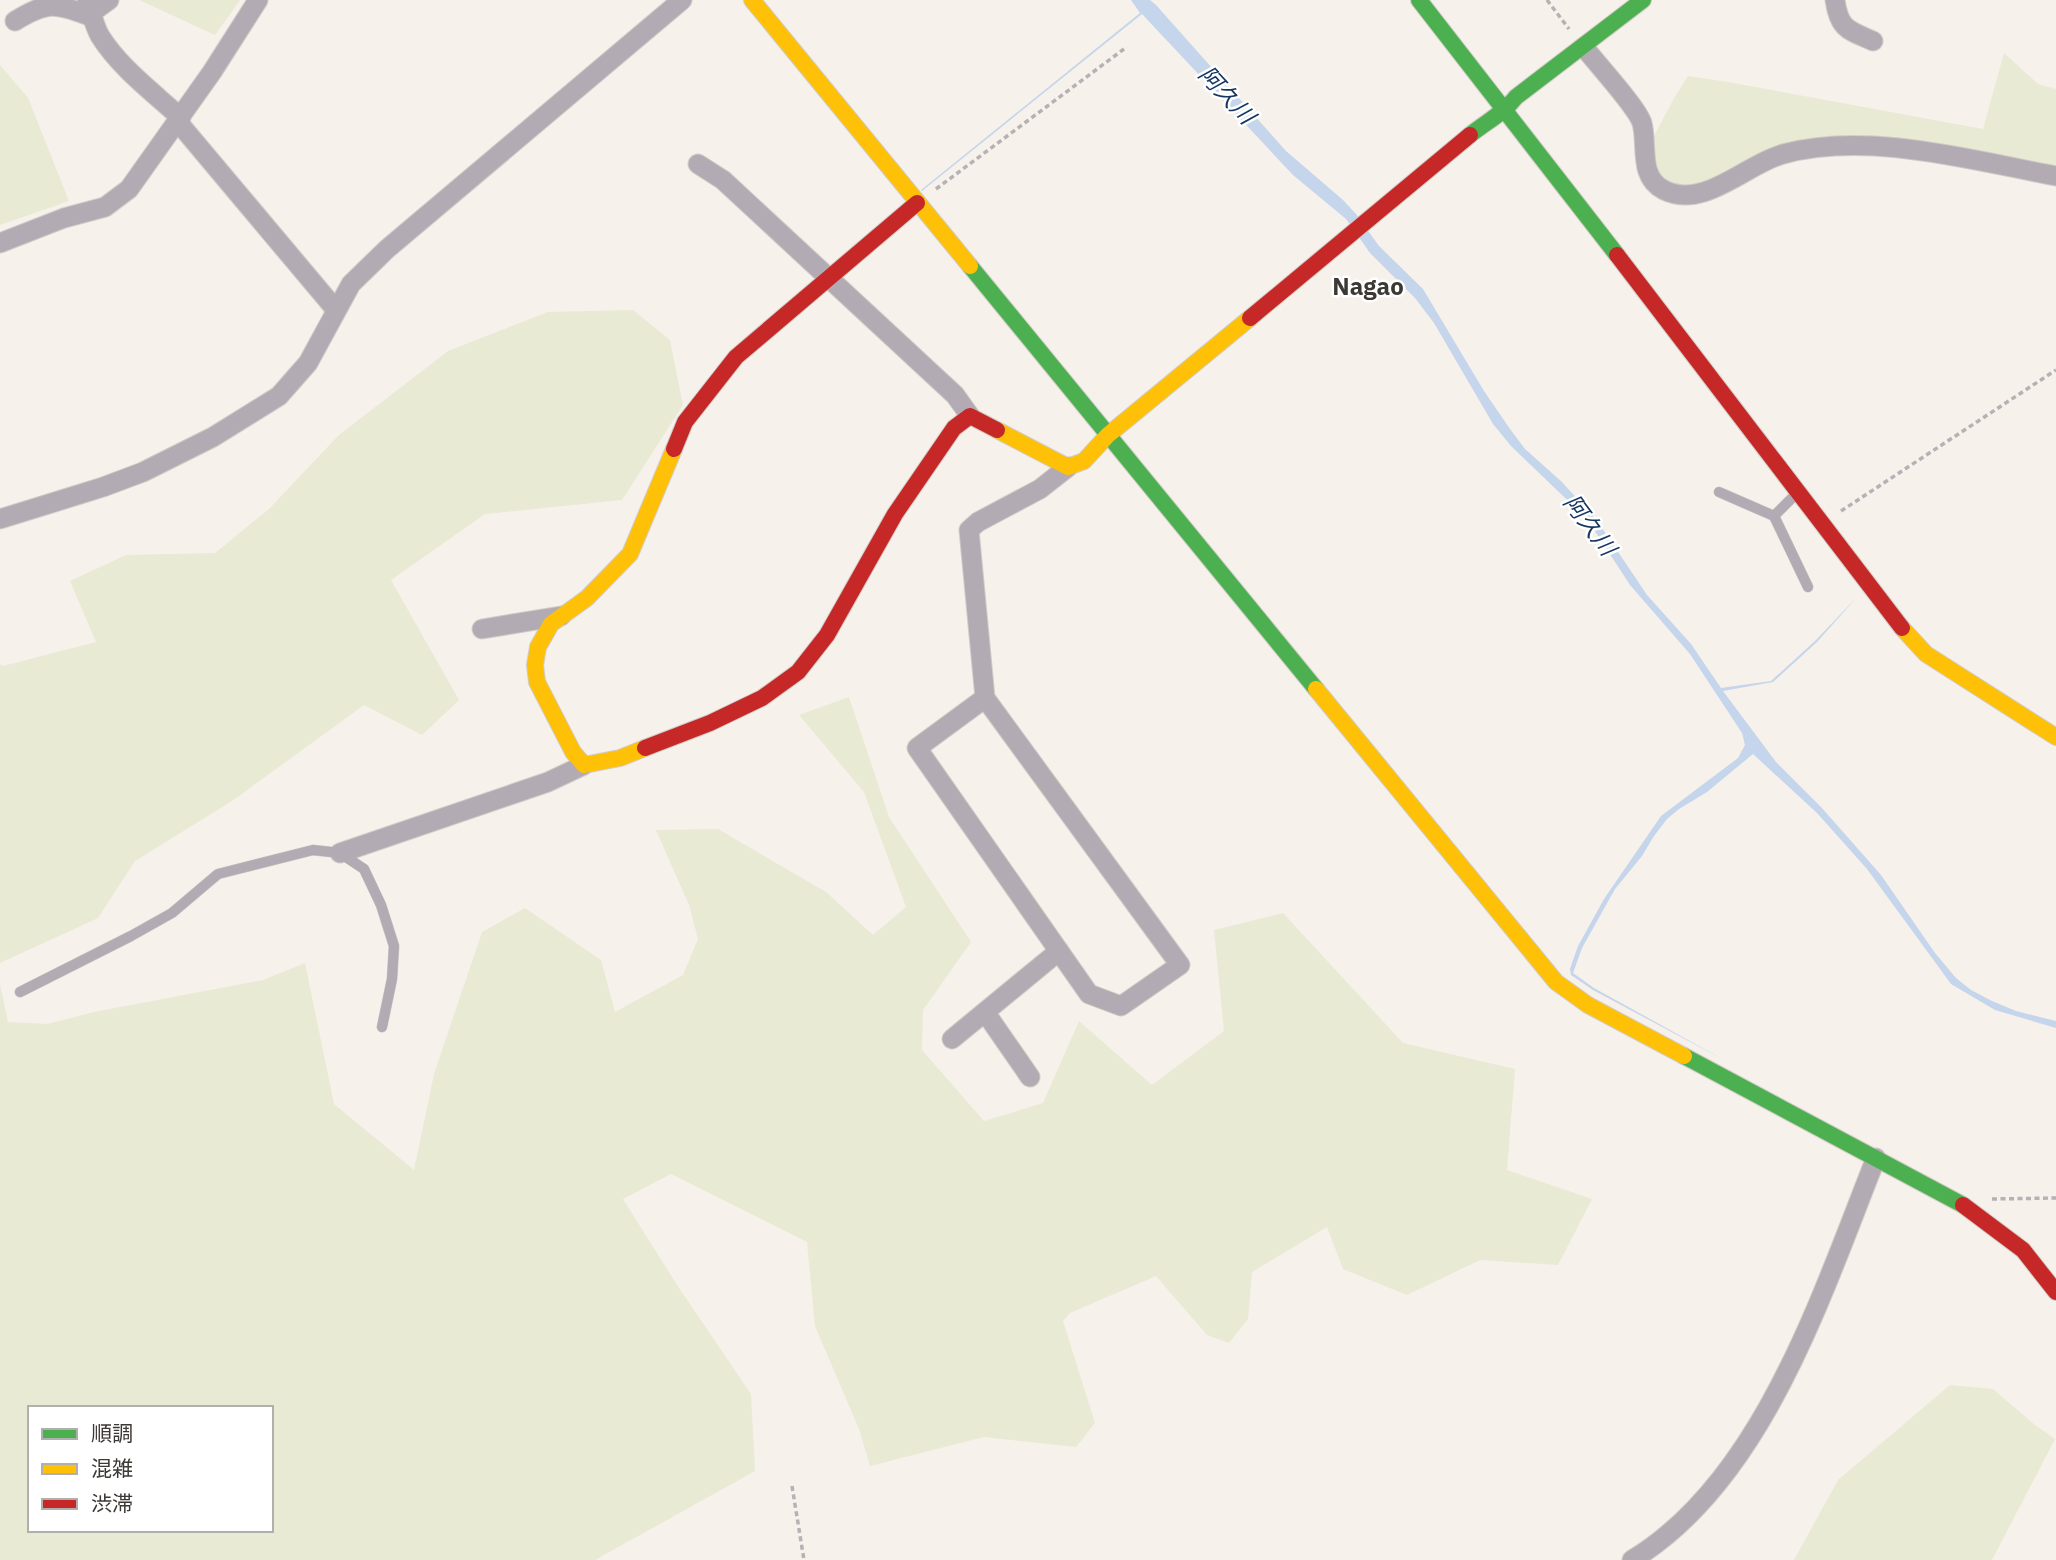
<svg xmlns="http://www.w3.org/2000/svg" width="2056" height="1560" viewBox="0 0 2056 1560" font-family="'IBM Plex Sans','Noto Sans JP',sans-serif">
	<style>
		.green { fill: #e8ead4; fill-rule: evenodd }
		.water { fill: #c5d5eb }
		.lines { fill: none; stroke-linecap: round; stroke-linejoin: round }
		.lane-casing { stroke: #d0ccc7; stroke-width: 11 }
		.street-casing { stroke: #d0ccc7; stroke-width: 21 }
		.fast-casing { stroke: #d0ccc7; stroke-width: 18 }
		.slow-casing { stroke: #d0ccc7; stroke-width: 18 }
		.jam-casing { stroke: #d0ccc7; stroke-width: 18 }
		.path { stroke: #b6b1b4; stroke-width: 3.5; stroke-dasharray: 5 3.5; stroke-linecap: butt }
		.lane { stroke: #b3abb3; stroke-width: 10 }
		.street { stroke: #b3abb3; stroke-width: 19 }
		.fast { stroke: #4caf50; stroke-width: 16 }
		.slow { stroke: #ffc107; stroke-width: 16 }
		.jam { stroke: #c62828; stroke-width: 16 }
		.labels { text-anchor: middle; stroke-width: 5; stroke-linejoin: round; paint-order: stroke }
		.water-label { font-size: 23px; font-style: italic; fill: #163762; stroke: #fff }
		.quarter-label { font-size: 24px; font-weight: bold; fill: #3c3834; stroke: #fff }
	</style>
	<rect width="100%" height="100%" fill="#f6f1eb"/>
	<!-- green -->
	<g class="green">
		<polygon points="139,0 240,0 215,35"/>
		<polygon points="2004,53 2038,84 2056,89 2056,172 1886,137 1823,140 1771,147 1716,180 1697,187 1672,186 1659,174 1652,140 1673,100 1688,76 1728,82 1983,129"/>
		<polygon points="0,65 28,98 69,201 0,225"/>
		<polygon points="633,310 670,340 683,405 622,500 485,514 391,580 459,700 422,735 364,705 232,801 135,861 98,918 0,963 0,664 3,666 96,642 70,581 126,555 215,553 269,509 339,435 448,351 548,312"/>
		<path d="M849,697l40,120 82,125 -48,68 -1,40 62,71 59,-18 36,-82 73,64 72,-54 -10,-101 69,-17 120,130 112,26 -8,101 85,29 -34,66 -78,-5 -73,35 -64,-26 -16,-42 -75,45 -4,47 -19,24 -22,-8 -51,-59 -86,37 -7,8 32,102 -19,24 -92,-10 -114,29 -11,-37 -44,-103 -8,-84 -136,-68 -48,25 54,86 74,109 4,77 -160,89h-595v-576l8,38 39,2 47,-12 169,-32 42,-17 29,141 80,66 20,-96 48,-142 43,-24 76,52 14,52 68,-37 15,-36 -9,-34 -33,-75 62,-1 108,63 47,43 33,-28 -42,-115 -65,-77zM30,1408h241v122h-241z"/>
		<polygon points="1950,1385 1993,1389 2035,1425 2055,1439 1992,1560 1794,1560 1838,1480"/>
	</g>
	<!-- water -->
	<polygon class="water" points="1131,0 1150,0 1156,5 1286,151 1343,200 1356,214 1379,246 1423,289 1484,391 1510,429 1525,449 1562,482 1598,522 1647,595 1691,644 1721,688 1771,681 1815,641 1857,597 1817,642 1773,682 1723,691 1776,762 1821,807 1881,875 1935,953 1956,978 1971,990 1992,1001 2016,1011 2056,1021 2056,1028 1995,1010 1951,984 1867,869 1817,813 1753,754 1707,792 1679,809 1667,819 1654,836 1642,856 1615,889 1582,948 1573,973 1594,988 1726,1061 1593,990 1571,975 1570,969 1578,946 1604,899 1661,816 1738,758 1745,745 1742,733 1690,654 1630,585 1587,519 1511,446 1493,424 1434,323 1415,298 1370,253 1346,219 1293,175 1142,14 922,191 921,190 1140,13"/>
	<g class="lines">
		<!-- lane casing -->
		<g class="lane-casing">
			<g id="lane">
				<polyline points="1719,492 1774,516 1808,587"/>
				<polyline points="1774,516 1796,494"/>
				<polyline points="20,992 131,936 172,913 218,874 313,850 340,853 364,869 381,905 394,946 392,979 382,1027"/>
			</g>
		</g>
		<!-- street casing -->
		<g class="street-casing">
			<g id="street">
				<path d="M87,0c4,12 7,25 13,36 20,32 54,57 81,82"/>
				<path d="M1835,0c4,29 13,30 38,41"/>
				<polyline points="91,13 109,0"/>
				<path d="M15,21c32,-20 42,-18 77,-4"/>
				<path d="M1584,47c12,16 53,60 58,76 6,22 -4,54 22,67 40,20 82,-26 119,-36 85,-23 188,6 273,22"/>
				<polyline points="178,122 336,310"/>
				<polyline points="698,164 723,180 955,395 970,416"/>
				<polyline points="0,243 64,218 105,207 129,189 212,72 258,0"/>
				<polyline points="0,519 103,487 143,472 213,437 279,396 308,363 351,284 387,249 682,0"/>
				<polyline points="482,629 561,616"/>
				<polyline points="985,698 1180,965 1121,1006 1089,994 917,748 985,698 969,530 978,522 1040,489 1068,467"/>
				<polyline points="340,853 548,782 584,765"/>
				<polyline points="985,1012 1030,1077"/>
				<polyline points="952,1039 1059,951"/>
				<path d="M1632,1560c131,-79 190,-267 244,-402"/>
			</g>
		</g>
		<!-- fast casing -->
		<g class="fast-casing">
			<g id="fast">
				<polyline points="1419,0 1617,255"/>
				<path d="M1470,135c16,-13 34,-22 46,-38l127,-97"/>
				<polyline points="970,266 1316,689"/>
				<polyline points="1684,1056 1963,1205"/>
			</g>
		</g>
		<!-- slow casing -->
		<g class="slow-casing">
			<g id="slow">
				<polyline points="752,0 970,266"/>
				<polyline points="997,430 1068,467 1084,461 1108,435 1250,318"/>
				<polyline points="1902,628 1926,654 2056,737"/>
				<polyline points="1316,689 1556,982 1588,1005 1684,1056"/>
				<polyline points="645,748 620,758 584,765 573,752 537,682 535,665 538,647 551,624 587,598 630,554 674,449"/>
			</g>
		</g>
		<!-- jam casing -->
		<g class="jam-casing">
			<g id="jam">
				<polyline points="1617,255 1902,628"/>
				<polyline points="1250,318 1470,135"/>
				<polyline points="674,449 685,422 736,357 917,203"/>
				<polyline points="645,748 710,723 762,698 798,672 827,635 895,514 954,428 970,416 997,430"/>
				<polyline points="1963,1205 2023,1250 2056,1292"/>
			</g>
		</g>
		<!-- path -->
		<g class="path">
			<polyline points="1547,0 1569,29"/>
			<polyline points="936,189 1124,49"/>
			<polyline points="1841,511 2056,370"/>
			<polyline points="1992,1199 2056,1198"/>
			<polyline points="792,1486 804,1560"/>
		</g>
		<!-- lane -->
		<use href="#lane" class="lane"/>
		<!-- street -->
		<use href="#street" class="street"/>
		<!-- fast -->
		<use href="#fast" class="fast"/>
		<!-- slow -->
		<use href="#slow" class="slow"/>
		<!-- jam -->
		<use href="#jam" class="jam"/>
	</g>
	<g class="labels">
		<!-- water labels -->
		<g class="water-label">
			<text transform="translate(1227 95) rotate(47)" y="8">阿久川</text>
			<text transform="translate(1590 525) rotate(53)" y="8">阿久川</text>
		</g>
		<!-- quarter labels -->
		<g class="quarter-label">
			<text x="1368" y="295">Nagao</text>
		</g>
	</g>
	<!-- legend -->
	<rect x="28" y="1406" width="245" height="126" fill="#ffffff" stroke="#b1afae" stroke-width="2"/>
	<rect x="42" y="1429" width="35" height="10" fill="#4caf50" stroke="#b1afae" stroke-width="2"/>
	<text x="91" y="1441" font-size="21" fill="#3c3834">順調</text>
	<rect x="42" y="1464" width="35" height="10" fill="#ffc107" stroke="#b1afae" stroke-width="2"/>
	<text x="91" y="1476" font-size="21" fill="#3c3834">混雑</text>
	<rect x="42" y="1499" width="35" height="10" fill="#c62828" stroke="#b1afae" stroke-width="2"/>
	<text x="91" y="1511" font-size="21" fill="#3c3834">渋滞</text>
</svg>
